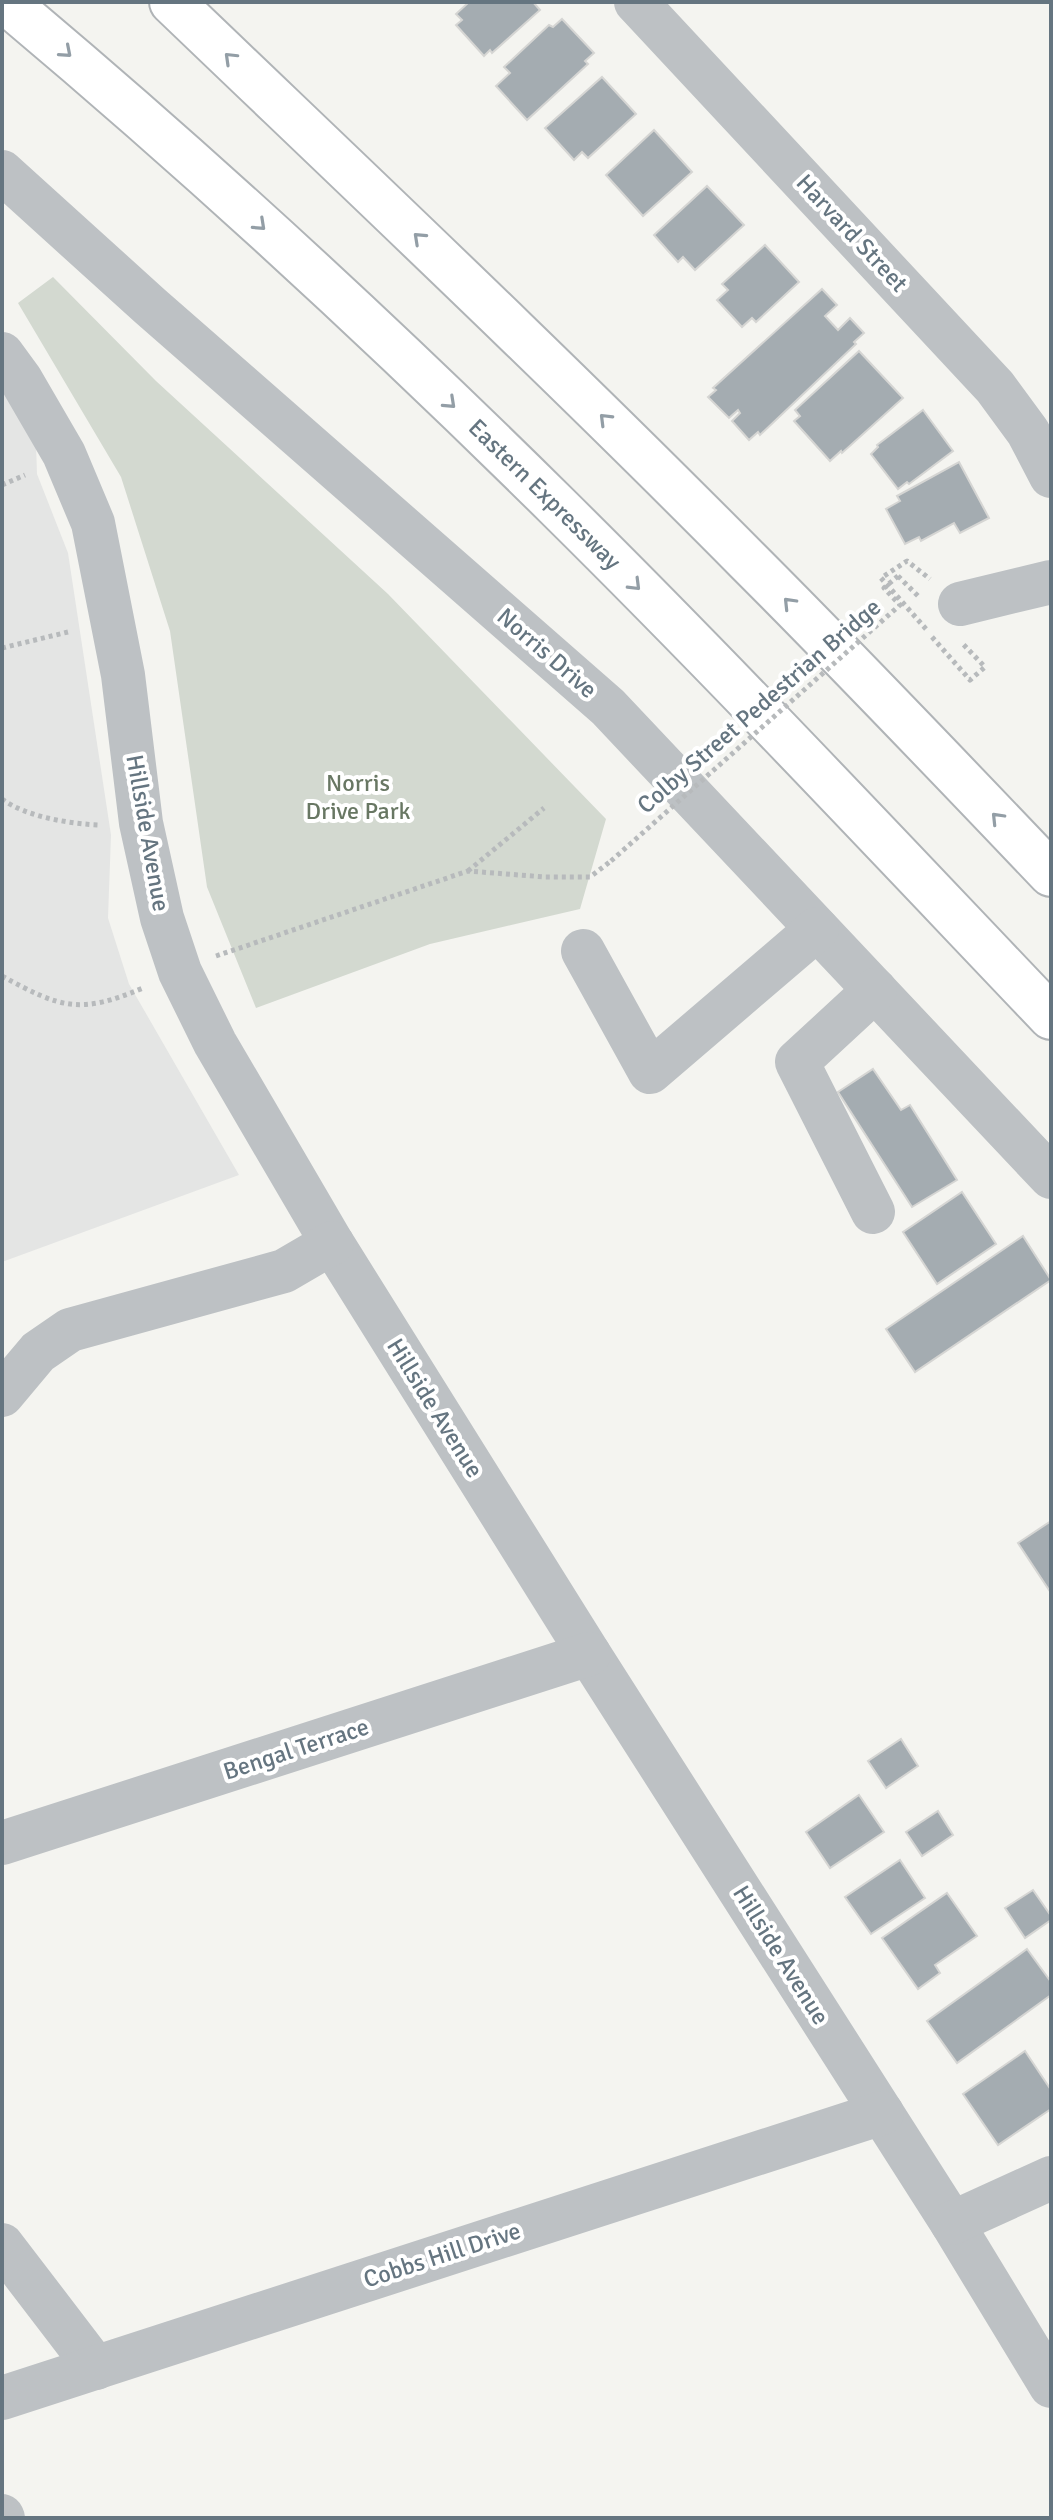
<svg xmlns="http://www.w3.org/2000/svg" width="1053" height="2520" viewBox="0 0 1053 2520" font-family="Signika,sans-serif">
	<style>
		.built { fill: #e4e5e4 }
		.green { fill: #d3d9d0 }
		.building { fill: #a4acb1; stroke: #d5d5d3; stroke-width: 2 }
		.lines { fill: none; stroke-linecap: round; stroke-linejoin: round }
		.highway-casing { stroke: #b0b4b7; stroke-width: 48 }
		.path { stroke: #b7babc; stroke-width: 5; stroke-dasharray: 4 4; stroke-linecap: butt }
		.minor { stroke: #bdc1c4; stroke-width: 44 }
		.highway { stroke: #fff; stroke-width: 44 }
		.path-bridge { stroke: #b7babc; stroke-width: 5; stroke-dasharray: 4 4; stroke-linecap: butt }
		.oneway { stroke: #939ea6 }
		.labels { text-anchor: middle; stroke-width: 8; stroke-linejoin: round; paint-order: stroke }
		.street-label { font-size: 24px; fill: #657580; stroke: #fff }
		.park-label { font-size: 24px; fill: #687763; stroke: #fff }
	</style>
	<rect width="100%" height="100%" fill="#f4f4f0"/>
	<!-- built -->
	<polygon class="built" points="2,389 36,444 37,474 68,553 111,835 108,918 129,984 239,1175 2,1262"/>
	<!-- green -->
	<polygon class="green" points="53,277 156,381 388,594 606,819 580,909 430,944 256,1008 207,887 170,631 121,477 18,303"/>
	<!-- building -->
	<g class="building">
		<polygon points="469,2 533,2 540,10 492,53 490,50 484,56 456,25 462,20 456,14"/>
		<polygon points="562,19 594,53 585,61 588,64 527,120 496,86 510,73 504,67 549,25 553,27"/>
		<polygon points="602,77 636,114 588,158 582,152 574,160 545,128"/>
		<polygon points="654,130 692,172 643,216 606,175"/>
		<polygon points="707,186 744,225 695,270 683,257 678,262 654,235"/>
		<polygon points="765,245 799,282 756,322 752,318 742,327 717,300 728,290 722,284"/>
		<polygon points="822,289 837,305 825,316 838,330 850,318 864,333 854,342 856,344 760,435 758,432 749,440 732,421 740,413 738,410 729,418 708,397 716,390 713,388"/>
		<polygon points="859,351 903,398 842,453 841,451 830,461 794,421 800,416 795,410"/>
		<polygon points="923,410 953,451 909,484 907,482 898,489 871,454 878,447 877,445"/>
		<polygon points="959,462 989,518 960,533 954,523 921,541 919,537 905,544 886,509 900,501 897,496"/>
		<polygon points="873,1069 901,1110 910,1105 957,1180 912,1207 838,1092"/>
		<polygon points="962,1192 996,1244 937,1284 903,1232"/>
		<polygon points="1023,1236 1051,1280 915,1372 886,1329"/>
		<polygon points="1051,1521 1051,1593 1018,1543"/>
		<polygon points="901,1739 918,1766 886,1788 868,1761"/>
		<polygon points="859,1795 884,1832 830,1868 806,1832"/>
		<polygon points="938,1811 953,1835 922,1856 906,1832"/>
		<polygon points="900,1860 925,1898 871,1934 845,1897"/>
		<polygon points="1033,1890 1051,1916 1051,1920 1025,1938 1005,1908"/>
		<polygon points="947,1893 977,1936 935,1965 940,1973 918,1989 882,1938"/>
		<polygon points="1027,1949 1051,1982 1051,1995 957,2063 927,2021"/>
		<polygon points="1025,2051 1051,2090 1051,2109 998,2145 963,2094"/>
	</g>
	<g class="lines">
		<!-- highway casing -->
		<g class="highway-casing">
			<g id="highway">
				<path id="s1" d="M6,2c191,160 374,329 551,504 169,167 331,340 494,511"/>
				<path d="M172,2c193,185 388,369 576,559 103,103 203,208 303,313"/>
			</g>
		</g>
		<!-- path -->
		<g class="path">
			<polyline points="2,485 25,475"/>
			<polyline points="898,576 920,598"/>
			<polyline points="926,629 881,578 907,561 930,579"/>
			<polyline points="932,637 970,680 985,667 962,643"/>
			<polyline points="2,648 68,632"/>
			<path d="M2,799c24,18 69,25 98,26"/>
			<polyline points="468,871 544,808"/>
			<polyline points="216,956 468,871 545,877 590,877 611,861"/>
			<path d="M2,976c59,32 77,39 141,12"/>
		</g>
		<!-- minor -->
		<g class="minor">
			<polyline points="636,2 995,387 1028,432 1051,476"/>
			<polyline points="2,172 150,306 608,707 1051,1177"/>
			<polyline points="2,354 21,380 64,454 93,523 123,675 141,823 162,918 180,972 215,1043 332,1243 589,1654 952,2223 1051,2386"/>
			<polyline points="960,604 1051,582"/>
			<polyline points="583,951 650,1072 817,929"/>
			<polyline points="873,1212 797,1062 875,990"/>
			<polyline points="2,1395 38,1352 70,1330 284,1271 332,1243"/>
			<polyline points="2,1843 589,1654"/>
			<polyline points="952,2223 1051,2178"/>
			<polyline points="2,2245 96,2368"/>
			<polyline points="2,2398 882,2113"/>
			<polyline points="2,2516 3,2518"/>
		</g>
		<!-- highway -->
		<use href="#highway" class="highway"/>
		<!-- path-bridge -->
		<polyline class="path-bridge" points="611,861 900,605 884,588 898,576"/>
	</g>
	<!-- one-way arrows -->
	<defs><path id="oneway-chevron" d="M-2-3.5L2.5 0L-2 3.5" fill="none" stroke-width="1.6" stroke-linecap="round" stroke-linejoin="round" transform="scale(2)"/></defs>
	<g class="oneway">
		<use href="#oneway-chevron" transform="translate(66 52) rotate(41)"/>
		<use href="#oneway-chevron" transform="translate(230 58) rotate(-136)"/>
		<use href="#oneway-chevron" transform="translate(260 225) rotate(43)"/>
		<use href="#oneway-chevron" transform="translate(419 238) rotate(-137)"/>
		<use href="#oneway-chevron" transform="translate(450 403) rotate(43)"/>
		<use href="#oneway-chevron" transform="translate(605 419) rotate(-135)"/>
		<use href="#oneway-chevron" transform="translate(635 585) rotate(45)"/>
		<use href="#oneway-chevron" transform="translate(789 603) rotate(-134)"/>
		<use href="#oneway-chevron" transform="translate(997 818) rotate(-134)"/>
	</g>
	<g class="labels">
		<!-- street labels -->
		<g class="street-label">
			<text transform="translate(852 233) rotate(47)" y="8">Harvard Street</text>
			<text dy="8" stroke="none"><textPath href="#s1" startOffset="730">Eastern Expressway</textPath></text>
			<text transform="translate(547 653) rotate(41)" y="8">Norris Drive</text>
			<text transform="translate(759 706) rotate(-41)" y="8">Colby Street Pedestrian Bridge</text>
			<text transform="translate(148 833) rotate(80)" y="8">Hillside Avenue</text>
			<text transform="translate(435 1408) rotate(58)" y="8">Hillside Avenue</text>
			<text transform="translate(296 1749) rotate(-18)" y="8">Bengal Terrace</text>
			<text transform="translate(781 1955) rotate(58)" y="8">Hillside Avenue</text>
			<text transform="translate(442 2255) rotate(-18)" y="8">Cobbs Hill Drive</text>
		</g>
		<!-- park labels -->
		<g class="park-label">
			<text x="358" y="791">Norris<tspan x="358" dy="28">Drive Park</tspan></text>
		</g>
	</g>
	<!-- border -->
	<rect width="1053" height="2520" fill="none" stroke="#657580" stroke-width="8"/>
</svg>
